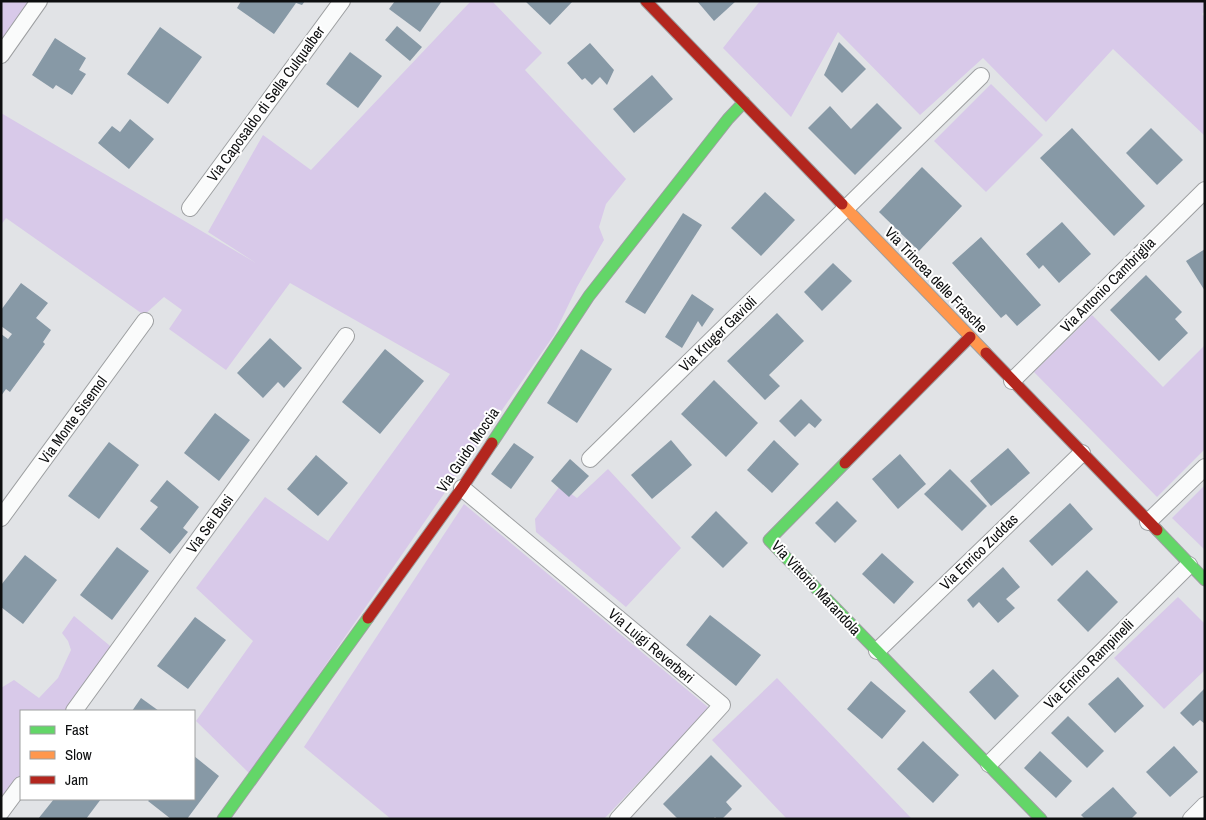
<svg xmlns="http://www.w3.org/2000/svg" width="1206" height="820" viewBox="0 0 1206 820" font-family="'Archivo Narrow',sans-serif">
	<style>
		.green { fill: #d8c9e9 }
		.building { fill: #8799a6 }
		.lines { fill: none; stroke-linecap: round; stroke-linejoin: round }
		.street-casing { stroke: #9d9fa1; stroke-width: 18 }
		.fast-casing { stroke: #9d9fa1; stroke-width: 13 }
		.slow-casing { stroke: #9d9fa1; stroke-width: 13 }
		.jam-casing { stroke: #9d9fa1; stroke-width: 13 }
		.street { stroke: #fafbfb; stroke-width: 16 }
		.fast { stroke: #63d668; stroke-width: 11 }
		.slow { stroke: #ff974d; stroke-width: 11 }
		.jam { stroke: #b3261e; stroke-width: 11 }
		.labels { text-anchor: middle; stroke-width: 4; stroke-linejoin: round; paint-order: stroke }
		.street-label { font-size: 15px; fill: #0d0e0f; stroke: #fff }
	</style>
	<rect width="100%" height="100%" fill="#e1e3e6"/>
	<!-- green -->
	<g class="green">
		<polygon points="1,1 32,1 1,46"/>
		<polygon points="471,1 492,1 542,53 525,70 626,179 606,204 599,227 604,240 577,287 554,335 250,774 196,721 253,641 196,588 265,497 328,541 450,374 290,283 226,370 169,329 182,310 164,297 144,315 6,218 1,225 1,113 256,263 208,232 263,135 311,170"/>
		<polygon points="760,1 1205,1 1205,11 1202,14 1205,17 1205,136 1113,49 1046,122 983,58 920,115 838,32 791,117 723,48"/>
		<polygon points="991,84 1043,135 986,192 934,141"/>
		<polygon points="1092,315 1163,387 1205,345 1205,449 1157,497 1034,372"/>
		<polygon points="608,469 681,548 626,607 536,532 535,519 560,486 577,498"/>
		<polygon points="1205,485 1205,550 1172,518"/>
		<polygon points="464,504 709,708 604,819 391,819 304,747"/>
		<polygon points="1178,597 1205,624 1205,670 1164,709 1114,658"/>
		<polygon points="74,616 121,655 79,711 21,711 21,789 1,814 1,688 14,680 39,698 58,678 71,650 68,641 62,633"/>
		<polygon points="777,678 912,819 787,819 712,740"/>
	</g>
	<!-- building -->
	<g class="building">
		<polygon points="241,1 305,1 302,5 296,3 274,34 237,8"/>
		<polygon points="395,1 442,1 420,32 389,9"/>
		<polygon points="525,1 573,1 550,25"/>
		<polygon points="697,1 736,1 714,21"/>
		<polygon points="397,26 422,47 410,61 385,40"/>
		<polygon points="160,27 202,57 168,104 127,74"/>
		<polygon points="55,38 86,58 79,70 86,74 72,95 56,85 53,89 32,75"/>
		<polygon points="839,42 866,69 842,93 824,75"/>
		<polygon points="590,43 614,70 607,85 600,77 592,85 585,78 582,80 567,63"/>
		<polygon points="350,52 382,76 358,108 326,84"/>
		<polygon points="652,75 673,99 634,133 613,109"/>
		<polygon points="877,103 902,128 855,175 808,128 830,106 851,129"/>
		<polygon points="130,119 154,139 129,169 98,143 112,126 120,132"/>
		<polygon points="1072,128 1145,206 1114,236 1040,158"/>
		<polygon points="1151,128 1183,160 1157,185 1126,153"/>
		<polygon points="922,167 962,206 919,251 879,212"/>
		<polygon points="765,192 795,220 761,256 731,228"/>
		<polygon points="683,213 702,225 645,314 625,302"/>
		<polygon points="1062,222 1091,254 1059,283 1043,265 1039,269 1026,254"/>
		<polygon points="981,237 1041,305 1017,326 1006,314 1001,318 952,263"/>
		<polygon points="1205,249 1205,291 1186,261"/>
		<polygon points="833,263 852,281 822,311 804,292"/>
		<polygon points="1146,275 1182,312 1175,319 1188,333 1159,361 1110,310"/>
		<polygon points="21,283 48,303 36,318 51,330 43,342 45,344 10,392 6,389 1,396 1,334 8,339 12,334 1,326 1,310"/>
		<polygon points="692,294 714,309 702,327 698,321 682,348 665,337"/>
		<polygon points="777,313 804,341 769,375 780,386 765,400 727,361"/>
		<polygon points="270,338 302,368 284,388 278,382 263,398 237,373"/>
		<polygon points="385,349 424,381 380,434 342,402"/>
		<polygon points="581,349 612,369 577,423 547,403"/>
		<polygon points="714,380 758,423 726,457 681,414"/>
		<polygon points="801,399 822,420 815,428 809,423 795,437 779,421"/>
		<polygon points="215,413 250,440 219,481 184,453"/>
		<polygon points="671,440 692,465 652,499 631,475"/>
		<polygon points="774,440 799,464 772,493 747,470"/>
		<polygon points="109,442 139,465 99,519 68,496"/>
		<polygon points="514,443 534,457 511,489 491,474"/>
		<polygon points="1008,448 1030,473 991,506 970,481"/>
		<polygon points="900,454 926,484 898,509 872,479"/>
		<polygon points="316,455 348,483 318,516 287,489"/>
		<polygon points="570,459 589,476 569,497 551,481"/>
		<polygon points="950,469 987,506 962,531 924,494"/>
		<polygon points="167,480 199,507 183,528 188,532 170,554 140,529 158,507 150,501"/>
		<polygon points="837,501 857,521 835,543 815,523"/>
		<polygon points="1070,503 1093,529 1052,566 1029,541"/>
		<polygon points="716,511 748,543 723,568 691,537"/>
		<polygon points="117,547 149,571 112,620 80,595"/>
		<polygon points="882,553 914,582 894,604 862,574"/>
		<polygon points="25,555 57,580 23,624 1,607 1,585"/>
		<polygon points="1003,567 1020,587 1006,599 1015,608 998,623 979,602 973,608 967,600"/>
		<polygon points="1087,570 1118,602 1088,632 1057,600"/>
		<polygon points="710,615 761,655 736,686 686,645"/>
		<polygon points="195,617 226,640 188,689 157,666"/>
		<polygon points="993,669 1019,696 995,720 969,692"/>
		<polygon points="1118,677 1144,706 1115,733 1088,704"/>
		<polygon points="871,681 906,711 882,739 847,709"/>
		<polygon points="1205,688 1205,724 1200,720 1193,726 1180,713"/>
		<polygon points="141,698 159,711 132,711"/>
		<polygon points="1068,716 1104,751 1087,768 1051,733"/>
		<polygon points="923,741 959,775 933,803 897,769"/>
		<polygon points="1174,746 1198,772 1170,797 1146,772"/>
		<polygon points="1040,751 1072,781 1056,798 1024,768"/>
		<polygon points="711,755 742,786 726,802 732,809 722,819 717,819 715,817 713,819 678,819 663,804"/>
		<polygon points="194,756 219,776 187,819 171,819 148,801 150,799 194,799"/>
		<polygon points="1113,787 1137,813 1131,819 1085,819 1081,815"/>
		<polygon points="54,799 101,799 86,819 38,819"/>
	</g>
	<g class="lines">
		<!-- street casing -->
		<g class="street-casing">
			<g id="street">
				<polyline points="1,55 39,1"/>
				<polyline points="190,208 342,1"/>
				<polyline points="1012,381 1205,190"/>
				<polyline points="590,459 981,76"/>
				<polyline points="462,488 722,705 618,819"/>
				<polyline points="1,518 145,321"/>
				<polyline points="1148,522 1205,467"/>
				<polyline points="877,651 1082,453"/>
				<polyline points="74,711 346,336"/>
				<polyline points="989,764 1189,565"/>
				<polyline points="1,812 21,785"/>
				<polyline points="1191,819 1205,805"/>
			</g>
		</g>
		<!-- fast casing -->
		<g class="fast-casing">
			<g id="fast">
				<polyline points="492,443 589,296 728,119 744,102"/>
				<polyline points="845,463 769,540 1041,819"/>
				<polyline points="1157,530 1205,580"/>
				<polyline points="223,819 368,618"/>
			</g>
		</g>
		<!-- slow casing -->
		<g class="slow-casing">
			<polyline id="slow" points="842,204 986,353"/>
		</g>
		<!-- jam casing -->
		<g class="jam-casing">
			<g id="jam">
				<polyline points="646,1 842,204"/>
				<polyline points="986,353 1157,530"/>
				<polyline points="845,463 970,337"/>
				<polyline points="368,618 462,488 492,443"/>
			</g>
		</g>
		<!-- street -->
		<use href="#street" class="street"/>
		<!-- fast -->
		<use href="#fast" class="fast"/>
		<!-- slow -->
		<use href="#slow" class="slow"/>
		<!-- jam -->
		<use href="#jam" class="jam"/>
	</g>
	<g class="labels">
		<!-- street labels -->
		<g class="street-label">
			<text transform="translate(266 104) rotate(-54)" y="5">Via Caposaldo di Sella Culqualber</text>
			<text transform="translate(936 280) rotate(46)" y="5">Via Trincea delle Frasche</text>
			<text transform="translate(1108 285) rotate(-45)" y="5">Via Antonio Cambriglia</text>
			<text transform="translate(718 334) rotate(-44)" y="5">Via Kruger Gavioli</text>
			<text transform="translate(73 420) rotate(-54)" y="5">Via Monte Sisemol</text>
			<text transform="translate(468 450) rotate(-56)" y="5">Via Guido Moccia</text>
			<text transform="translate(210 524) rotate(-54)" y="5">Via Sei Busi</text>
			<text transform="translate(979 552) rotate(-44)" y="5">Via Enrico Zuddas</text>
			<text transform="translate(816 588) rotate(47)" y="5">Via Vittorio Marandola</text>
			<text transform="translate(651 646) rotate(40)" y="5">Via Luigi Reverberi</text>
			<text transform="translate(1089 664) rotate(-45)" y="5">Via Enrico Rampinelli</text>
		</g>
	</g>
	<!-- border -->
	<rect width="1206" height="820" fill="none" stroke="#0d0e0f" stroke-width="5"/>
	<!-- legend -->
	<rect x="20" y="710" width="175" height="90" fill="#ffffff" stroke="#9e9f9f"/>
	<rect x="30" y="726" width="25" height="8" fill="#63d668" stroke="#9e9f9f"/>
	<text x="65" y="735" font-size="15" fill="#0d0e0f">Fast</text>
	<rect x="30" y="751" width="25" height="8" fill="#ff974d" stroke="#9e9f9f"/>
	<text x="65" y="760" font-size="15" fill="#0d0e0f">Slow</text>
	<rect x="30" y="776" width="25" height="8" fill="#b3261e" stroke="#9e9f9f"/>
	<text x="65" y="785" font-size="15" fill="#0d0e0f">Jam</text>
</svg>
